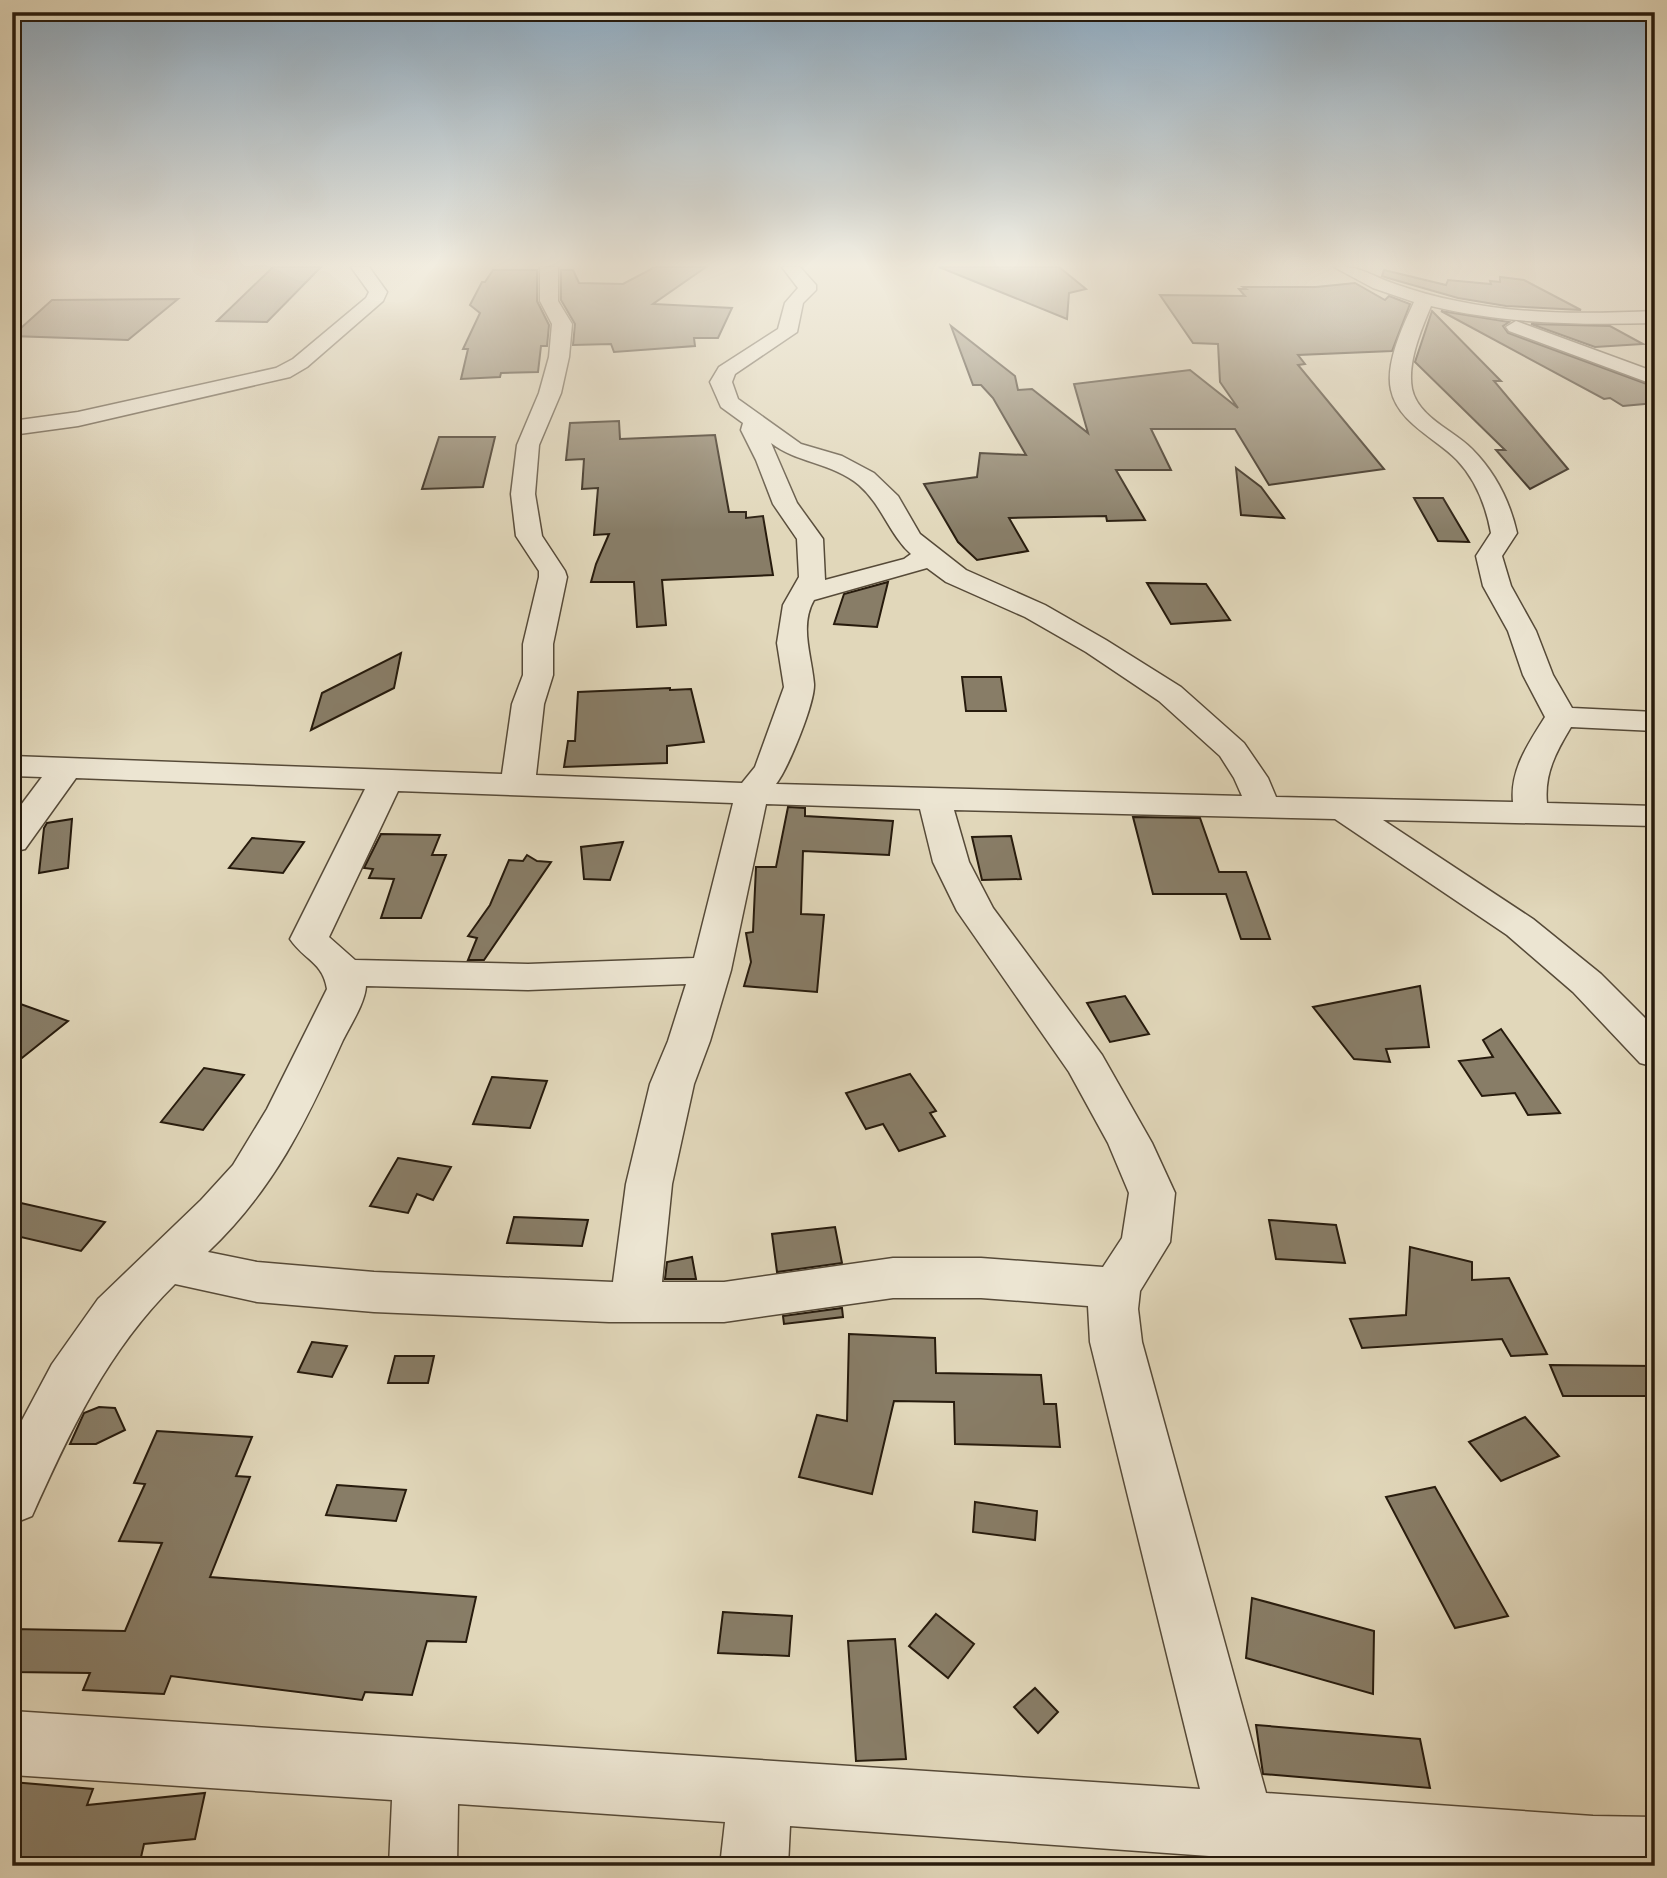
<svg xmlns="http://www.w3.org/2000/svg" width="1667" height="1878" viewBox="0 0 1667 1878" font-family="'Sorts Mill Goudy',serif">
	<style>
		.building { fill: #887d67; stroke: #271b0d; stroke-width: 2 }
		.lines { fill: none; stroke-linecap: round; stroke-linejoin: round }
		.service-casing { stroke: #564a38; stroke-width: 3 }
		.minor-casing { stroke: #564a38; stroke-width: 3 }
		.service { fill: #ece5d2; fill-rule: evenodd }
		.minor { fill: #ece5d2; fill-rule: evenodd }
	</style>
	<rect width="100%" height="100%" fill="#e1d7ba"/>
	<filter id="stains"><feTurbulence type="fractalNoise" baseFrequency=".00286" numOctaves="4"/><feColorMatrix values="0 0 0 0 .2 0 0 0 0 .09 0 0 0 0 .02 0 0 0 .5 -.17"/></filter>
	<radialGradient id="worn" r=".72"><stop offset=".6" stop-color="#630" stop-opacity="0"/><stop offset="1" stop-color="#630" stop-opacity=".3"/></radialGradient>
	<!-- building -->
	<g class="building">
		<polygon points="273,267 321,267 267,322 217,321"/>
		<polygon points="655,267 706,267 653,304 732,308 718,338 694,338 695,346 614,352 611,344 573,345 575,324 561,300 561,270 573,270 579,283 623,284"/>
		<polygon points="939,267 1059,267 1086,289 1069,293 1067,319"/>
		<polygon points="493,270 537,270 537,301 549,325 547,346 541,346 538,372 501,373 500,377 461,379 468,349 463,349 480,313 470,305 482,282 485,282"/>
		<polygon points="1384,270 1446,285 1448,280 1491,284 1490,281 1500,282 1500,277 1524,280 1581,310 1506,306 1458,298 1388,278 1382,276"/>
		<polygon points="1355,283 1385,300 1389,296 1410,304 1392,351 1298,355 1305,364 1298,365 1384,469 1269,485 1235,429 1151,429 1171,470 1116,470 1145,520 1107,521 1106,516 1009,518 1028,551 977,560 958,542 924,484 977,477 980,453 1026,455 993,398 981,385 973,385 951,326 1015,376 1018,390 1032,389 1088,433 1074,384 1190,370 1238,408 1220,382 1218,344 1193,343 1160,295 1245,296 1239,289 1246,289 1243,287 1316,287"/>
		<polygon points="178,299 128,340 12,336 52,300"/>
		<polygon points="1432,311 1501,381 1494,381 1568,469 1530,489 1496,450 1505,450 1415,362"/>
		<polygon points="1441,311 1509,322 1503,326 1508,333 1655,387 1655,403 1623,406 1610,398 1604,399"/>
		<polygon points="1531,324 1610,326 1643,344 1595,347"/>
		<polygon points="619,421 620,439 715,435 729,512 746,512 746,518 763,516 773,575 662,580 666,625 637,627 634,582 591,582 596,564 609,534 594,535 598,488 582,489 584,459 566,460 570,423"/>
		<polygon points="439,437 495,437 483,487 422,489"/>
		<polygon points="1236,468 1261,487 1284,518 1241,515"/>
		<polygon points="1414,498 1443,498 1469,542 1438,541"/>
		<polygon points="888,582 877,627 834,624 844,594"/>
		<polygon points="1147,583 1206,584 1230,620 1171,624"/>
		<polygon points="401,653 394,688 311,730 322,693"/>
		<polygon points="962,677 1001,677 1006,711 966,711"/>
		<polygon points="670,688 670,690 691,689 704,742 667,746 667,763 564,767 568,741 575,741 578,692"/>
		<polygon points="788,807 805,808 805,816 893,821 889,855 803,851 801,914 824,915 817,992 744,986 751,962 746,933 753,932 756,867 776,867"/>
		<polygon points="1133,817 1200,818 1219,872 1246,872 1270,939 1241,939 1226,894 1153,894"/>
		<polygon points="72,819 68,868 39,873 44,828 47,823"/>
		<polygon points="381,834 440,835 432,855 446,855 421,918 381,918 394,879 369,878 373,869 364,868"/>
		<polygon points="1011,836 1021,879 982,880 972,837"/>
		<polygon points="252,838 304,842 283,873 229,868"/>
		<polygon points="623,842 610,880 584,879 581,847"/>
		<polygon points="527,855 537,861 551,862 484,960 468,960 477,938 468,936 490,905 509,860 523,861"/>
		<polygon points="1420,986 1429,1047 1386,1049 1390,1062 1354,1059 1313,1007"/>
		<polygon points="1125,996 1149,1034 1110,1042 1087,1003"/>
		<polygon points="12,1001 68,1021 12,1066"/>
		<polygon points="1501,1029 1560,1113 1528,1115 1515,1093 1482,1096 1459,1061 1493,1057 1483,1040"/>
		<polygon points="204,1068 244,1075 203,1130 161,1122"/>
		<polygon points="910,1074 936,1111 930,1113 945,1136 899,1151 883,1124 866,1129 846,1093"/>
		<polygon points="492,1077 547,1081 530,1128 473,1124"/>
		<polygon points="398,1158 451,1167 433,1200 417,1194 408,1213 370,1206"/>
		<polygon points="12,1201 105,1222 81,1251 12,1235"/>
		<polygon points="514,1217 588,1220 582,1246 507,1243"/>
		<polygon points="1269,1220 1336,1225 1345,1263 1276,1259"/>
		<polygon points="835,1227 842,1263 777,1272 772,1234"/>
		<polygon points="1410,1247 1472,1262 1472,1280 1509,1278 1547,1354 1511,1356 1502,1339 1362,1348 1350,1319 1406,1315"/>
		<polygon points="692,1257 696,1279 665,1279 667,1262"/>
		<polygon points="842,1308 843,1317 784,1324 783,1316"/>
		<polygon points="849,1334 935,1338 936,1373 1041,1375 1044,1404 1056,1404 1060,1447 955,1444 954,1402 894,1401 872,1494 799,1477 817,1415 847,1421"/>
		<polygon points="312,1342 347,1346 332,1377 298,1372"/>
		<polygon points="395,1356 434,1356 428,1383 388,1383"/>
		<polygon points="1550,1365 1655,1366 1655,1396 1563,1396"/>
		<polygon points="99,1407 115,1408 125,1430 96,1444 70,1444 84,1413"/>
		<polygon points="1525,1417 1559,1456 1501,1481 1469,1442"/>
		<polygon points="157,1431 252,1437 236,1476 250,1477 210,1577 476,1597 466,1642 427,1641 412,1695 365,1692 362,1700 171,1676 164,1694 83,1690 90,1673 12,1672 12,1629 125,1631 162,1543 119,1541 145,1484 134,1483"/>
		<polygon points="337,1485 406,1490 396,1521 326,1515"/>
		<polygon points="1435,1487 1508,1616 1455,1628 1386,1497"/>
		<polygon points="975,1502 1037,1511 1035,1540 973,1532"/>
		<polygon points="1252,1598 1374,1631 1373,1694 1246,1658"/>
		<polygon points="723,1612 792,1616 789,1656 718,1653"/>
		<polygon points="936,1614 974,1644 948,1678 909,1646"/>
		<polygon points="895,1639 906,1759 856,1761 848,1641"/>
		<polygon points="1035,1688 1058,1712 1038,1733 1014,1707"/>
		<polygon points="1256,1725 1420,1739 1430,1788 1263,1774"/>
		<polygon points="12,1782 93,1789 87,1805 205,1793 195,1839 144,1844 139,1866 12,1866"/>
	</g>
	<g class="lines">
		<!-- service casing -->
		<g class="service-casing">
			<polygon id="service" points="12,339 17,340 19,342 12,345"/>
		</g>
		<!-- minor casing -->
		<g class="minor-casing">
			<g id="minor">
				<polygon points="351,267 369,267 387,292 383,301 307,367 290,377 78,426 12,435 12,421 78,412 276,368 293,359 366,298 369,292"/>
				<path d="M540,267h18v34l14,23 -3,33 -8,36 -22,52 -4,49 7,42 23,35 2,6 -14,67v31l-9,29 -8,71 206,8 13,-16 29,-80 -7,-44 6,-38 16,-28 -2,-38 -24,-35 -17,-44 -15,-30 2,-7 -22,-16 -11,-25 9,-15 59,-38 7,-26 13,-15 -16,-21h18l16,18v5l-13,13 -6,29 -62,42 -3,8 6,17 63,45 41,12 32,17 24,23 22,38 46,36 79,35 61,35 75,47 63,56 24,35 8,19 237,5c-3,-32 15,-58 32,-85l-22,-42 -15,-44 -25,-45 -7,-30 15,-23c-5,-27 -15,-53 -34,-73 -21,-22 -59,-37 -66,-70 -6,-27 12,-64 23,-88l-41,-14 -39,-21c26,-2 37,9 61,17 20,7 41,13 62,17 65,14 132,13 198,10v12c-76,2 -150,1 -224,-17 -10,24 -24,57 -19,83 6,28 41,41 60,60 23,23 38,53 45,84l-15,23 9,30 25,45 17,44 19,33 83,4v19l-84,-4c-15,25 -27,47 -24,76l108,3v20l-272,-6 150,99 68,55 54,54v39l-15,-4 -67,-71 -66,-57 -172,-116 -381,-9 15,52 24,46 109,147 50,88 23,50 -5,49 -30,49 -2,18 4,33 124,451 327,23 62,1v49h-305l-560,-40 -2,40h-68l5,-44 -267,-18 -1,62h-68l3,-66 -380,-25v-64l1188,78 -110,-447 -2,-36 -107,-8h-88l-169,24h-115l-235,-10 -117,-10 -82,-18c-68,67 -105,147 -143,232l-20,8v-85l40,-75 46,-65 103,-99 32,-35 34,-56 60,-120c-4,-27 -23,-29 -37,-50l75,-150 -289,-11 -51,71 -13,3v-35l30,-40 -30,-1v-20l490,18 10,-70 11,-29v-31l16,-67v-6l-23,-35 -5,-42 6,-49 22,-52 10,-36 3,-33 -12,-23zM771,443c26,20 62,20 88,42 23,20 30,49 52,69l-7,5 -79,21 -2,-41 -26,-36zM927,568l19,14 79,35 61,35 73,49 61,55 14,22 8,18 -466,-12c12,-15 39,-81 38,-100 -2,-27 -15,-58 0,-84zM398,791l335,12 -39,155 -166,6 -173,-4 -26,-23zM766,804l154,5 13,53 24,49 112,161 39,71 21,50 -7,45 -19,29 -122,-9h-88l-169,24h-62l10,-98 22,-100 16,-43 21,-71zM686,984l-18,57 -18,43 -24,100 -13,98 -239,-10 -117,-10 -49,-10c66,-63 98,-130 135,-212 8,-16 22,-37 23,-54l162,4z"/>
				<polygon points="1516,321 1655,372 1655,385 1509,331 1506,327"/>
			</g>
		</g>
		<!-- service -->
		<use href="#service" class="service"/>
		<!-- minor -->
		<use href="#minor" class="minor"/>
	</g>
	<!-- sky -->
	<linearGradient id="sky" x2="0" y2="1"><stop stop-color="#8ca8be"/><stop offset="0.5" stop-color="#f2ede0"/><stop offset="1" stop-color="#f2ede0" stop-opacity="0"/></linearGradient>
	<rect width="1667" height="530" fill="url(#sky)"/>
	<!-- margin -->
	<rect width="1667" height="1878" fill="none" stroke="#e1d7ba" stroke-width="42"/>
	<rect x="14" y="14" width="1639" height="1850" fill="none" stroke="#271b0d" stroke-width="3.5"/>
	<rect x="21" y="21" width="1625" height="1836" fill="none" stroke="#271b0d" stroke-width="2"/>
	<rect width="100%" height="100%" filter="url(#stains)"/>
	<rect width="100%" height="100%" fill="url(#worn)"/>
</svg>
